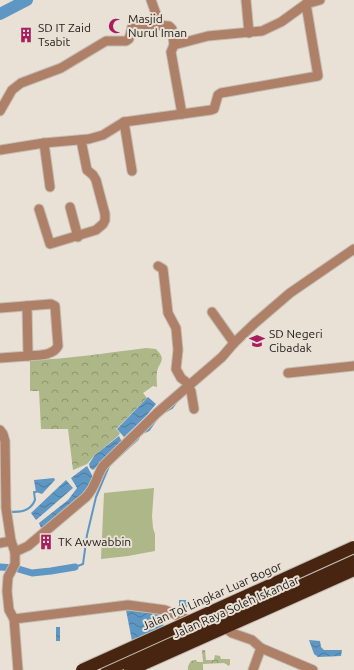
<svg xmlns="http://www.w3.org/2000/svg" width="354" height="670" viewBox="0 0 354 670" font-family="Ubuntu,sans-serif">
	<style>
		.green { fill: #adb788 }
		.forest { fill: url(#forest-crowns) }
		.water { fill: url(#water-waves) }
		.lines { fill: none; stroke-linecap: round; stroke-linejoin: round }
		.stream { stroke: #5e96c4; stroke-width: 2 }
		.canal { stroke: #5e96c4; stroke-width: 7 }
		.river { stroke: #5e96c4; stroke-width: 12 }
		.minor-casing { stroke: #c4bdb4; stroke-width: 11 }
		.highway-casing { stroke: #c4bdb4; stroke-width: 14 }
		.minor { stroke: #af8068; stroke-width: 9 }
		.highway { stroke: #472511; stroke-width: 12 }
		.highway-bridge-casing { stroke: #c4bdb4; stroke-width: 14; stroke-linecap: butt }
		.highway-bridge { stroke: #472511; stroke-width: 12 }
		.labels { text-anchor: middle; stroke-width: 4; stroke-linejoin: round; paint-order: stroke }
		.poi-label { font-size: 12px; fill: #1e1b17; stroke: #e9e1d6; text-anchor: start }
		.street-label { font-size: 12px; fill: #1e1b17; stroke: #e9e1d6 }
	</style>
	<defs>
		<pattern id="forest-crowns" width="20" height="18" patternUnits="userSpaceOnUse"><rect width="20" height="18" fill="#adb788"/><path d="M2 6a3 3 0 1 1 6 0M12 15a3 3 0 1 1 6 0" fill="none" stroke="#8c946e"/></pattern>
		<pattern id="water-waves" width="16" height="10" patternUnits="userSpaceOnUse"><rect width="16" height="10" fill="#5e96c4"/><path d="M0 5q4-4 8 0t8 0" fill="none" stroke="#4d7a9e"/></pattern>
	</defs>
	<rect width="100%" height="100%" fill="#e9e1d6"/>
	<!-- green -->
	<polygon class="green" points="154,488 152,516 153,528 155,534 155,551 128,556 101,559 104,493"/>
	<!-- forest -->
	<g class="forest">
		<path d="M146,348l10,1c12,12 2,13 1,24 -1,4 0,9 0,14l-4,-1 -10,7 4,5 -31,31 4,4 -2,3 -23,19 -8,9 -14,6 -5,-41h-27l-2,-38h-9v-31c40,-1 76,-7 116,-12z"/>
		<polygon points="202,650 205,650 206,660 214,660 215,655 220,656 221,659 230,659 230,664 229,666 224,663 203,664 203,670 188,670 188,666 191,661 196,660 197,662 203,662"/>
	</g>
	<!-- water -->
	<g class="water">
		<polygon points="148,397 156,404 146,416 124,437 117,429"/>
		<polygon points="119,436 122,442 93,470 90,468 89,464 95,455"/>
		<polygon points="87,466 92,475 92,480 90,483 89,489 54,520 41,528 39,523 68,500 77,488 71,478"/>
		<polygon points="54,478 55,480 42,494 36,492 34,480"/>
		<polygon points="66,480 73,488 36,520 31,513"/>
		<polygon points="179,600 186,600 187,607 185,610 179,608"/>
		<polygon points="126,610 162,613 164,629 132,641"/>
		<rect x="56" y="627" width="4" height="14"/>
		<polygon points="309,640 320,641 321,647 324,650 342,650 341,656 318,657 314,654"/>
	</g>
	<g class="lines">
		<!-- stream -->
		<g class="stream">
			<polyline points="165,412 172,408 178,400"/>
			<polyline points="115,460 138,439 140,434 149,430 156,420"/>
			<path d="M9,512c11,0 21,0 26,-12l-1,-8h2"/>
			<polyline points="75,567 83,564 87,535 96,497 109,466"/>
		</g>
		<!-- canal -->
		<polyline class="canal" points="0,567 15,568 32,573 51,571 75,567"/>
		<!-- river -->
		<polyline class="river" points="0,14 27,0"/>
		<!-- minor casing -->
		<g class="minor-casing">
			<g id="minor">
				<polyline points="151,0 160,25"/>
				<polyline points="246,0 249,33"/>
				<polyline points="0,111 12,90 21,83 61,68 106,41 126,41 129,39 132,27 136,24 169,26 172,29 174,45"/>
				<polyline points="182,114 211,110 214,109 218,95 221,93 318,76 306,4"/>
				<polyline points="124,122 132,171"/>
				<polyline points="44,143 50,187"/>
				<polyline points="0,150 44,143 89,139 103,135 124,122 182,114 171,52 174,45 208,36 262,31 281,22 306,4 320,0"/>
				<polyline points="70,207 78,237"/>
				<polyline points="39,209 50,244 96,230 103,224 105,220 105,214 96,180 93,175 87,170 81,140"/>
				<polyline points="158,266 163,269 168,313 176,328 178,350 176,369 181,378 190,385"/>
				<path d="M0,308l51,-4 4,2 3,40c-5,10 -20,9 -30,10"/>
				<polyline points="212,312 234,343"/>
				<polyline points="0,358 28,356 27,306"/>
				<polyline points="288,373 354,366"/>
				<polyline points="188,387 191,391 194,409"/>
				<polyline points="0,430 3,434 5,441 6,508 11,541 15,552 15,564 8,577 7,591 9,610 14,619 18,670"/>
				<polyline points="0,543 11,541"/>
				<path d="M15,552l13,-6 58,-49c10,-10 10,-20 17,-31l54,-53 65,-56 12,-14 21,-20 35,-30 64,-44"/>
				<polyline points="14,619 128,605 165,610 184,618 194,624"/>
				<polyline points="225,628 232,633 252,640 261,648 313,670"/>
				<polyline points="253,670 261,648"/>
			</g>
		</g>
		<!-- highway casing -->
		<g class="highway-casing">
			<g id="highway">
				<polyline points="107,670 354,558"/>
				<polyline points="130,670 354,570"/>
			</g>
		</g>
		<!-- minor -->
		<use href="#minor" class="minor"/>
		<!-- highway -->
		<use href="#highway" class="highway"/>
		<!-- highway-bridge casing -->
		<g class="highway-bridge-casing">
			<polyline id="highway-bridge" points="82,670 354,547"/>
		</g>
		<!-- highway-bridge -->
		<use href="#highway-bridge" class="highway-bridge"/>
	</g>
	<!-- icons -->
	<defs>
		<g id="mosque-bare" transform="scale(1.2)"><path d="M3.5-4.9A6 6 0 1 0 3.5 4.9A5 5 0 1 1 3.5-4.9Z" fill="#a91c5d" stroke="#e9e1d6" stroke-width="2.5" paint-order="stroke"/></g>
		<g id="building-bare" transform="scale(1.2)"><path d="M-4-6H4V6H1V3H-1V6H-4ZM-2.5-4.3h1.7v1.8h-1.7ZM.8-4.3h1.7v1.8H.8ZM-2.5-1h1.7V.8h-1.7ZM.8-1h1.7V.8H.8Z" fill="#a91c5d" stroke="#e9e1d6" stroke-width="2.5" paint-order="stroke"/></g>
		<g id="school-bare" transform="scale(1.2)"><path d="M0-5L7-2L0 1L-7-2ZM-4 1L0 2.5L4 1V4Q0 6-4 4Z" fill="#a91c5d" stroke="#e9e1d6" stroke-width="2.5" paint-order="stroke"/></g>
	</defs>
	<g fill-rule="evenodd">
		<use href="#mosque-bare" x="116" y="26"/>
		<use href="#building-bare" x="26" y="35"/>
		<use href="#school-bare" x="257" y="341"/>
		<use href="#building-bare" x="46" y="542"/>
	</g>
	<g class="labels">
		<!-- poi labels -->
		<g class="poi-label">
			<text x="128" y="23">Masjid<tspan x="128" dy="14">Nurul Iman</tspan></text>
			<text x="38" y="32">SD IT Zaid<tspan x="38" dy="14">Tsabit</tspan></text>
			<text x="269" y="338">SD Negeri<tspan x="269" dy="14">Cibadak</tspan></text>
			<text x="58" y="546">TK Awwabbin</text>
		</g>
		<!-- street labels -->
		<g class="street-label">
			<text transform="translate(212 596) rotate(-24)" y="4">Jalan Tol Lingkar Luar Bogor</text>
			<text transform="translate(236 607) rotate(-24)" y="4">Jalan Raya Soleh Iskandar</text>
		</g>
	</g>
</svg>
